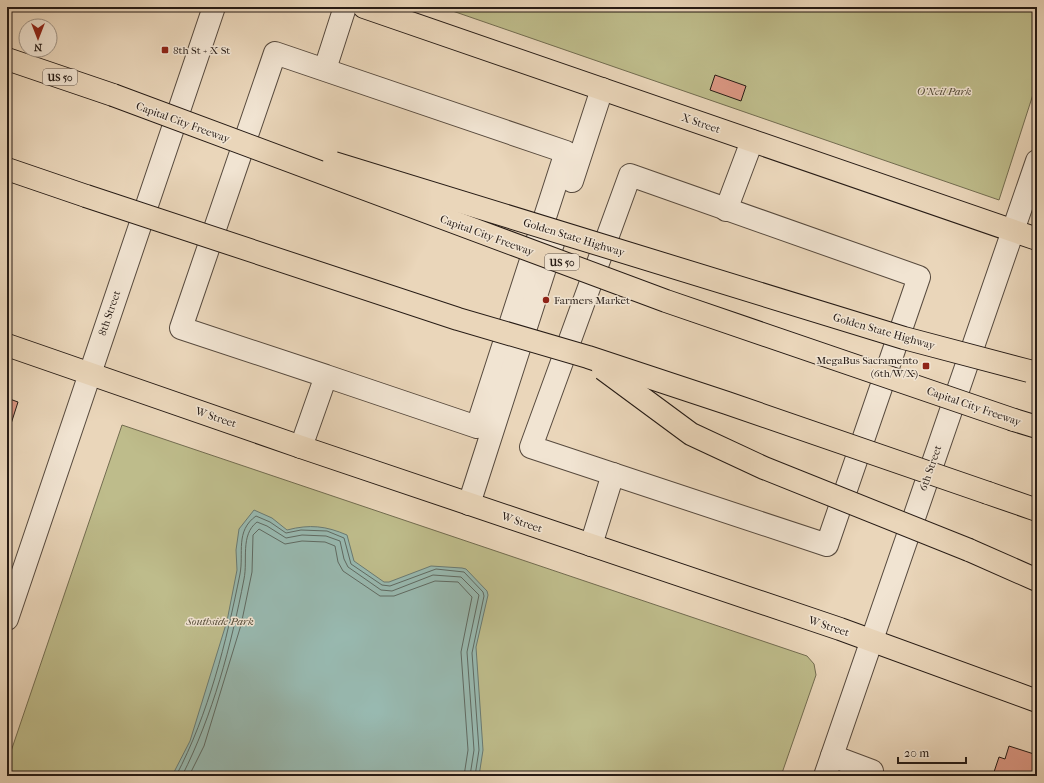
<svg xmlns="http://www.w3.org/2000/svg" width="1044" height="783" viewBox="0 0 1044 783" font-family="'IM FELL French Canon',serif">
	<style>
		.green { fill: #bebc8b; stroke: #726c50 }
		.water { fill: #98b9b0; stroke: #6a7a72 }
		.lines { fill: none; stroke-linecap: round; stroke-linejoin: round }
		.shore { stroke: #5f6a62; stroke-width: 1 }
		.building { fill: #dc9884; stroke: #261b15 }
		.minor-casing { stroke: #574a3e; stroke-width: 24 }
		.major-casing { stroke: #261b15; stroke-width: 24 }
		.highway-casing { stroke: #261b15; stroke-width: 24 }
		.minor { stroke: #f1e4d2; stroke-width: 22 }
		.major { stroke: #ead6ba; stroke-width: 22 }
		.highway { stroke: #ead6ba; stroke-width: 22 }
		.highway-bridge-casing { stroke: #261b15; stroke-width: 24; stroke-linecap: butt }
		.highway-bridge { stroke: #ead6ba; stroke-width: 22 }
		.poi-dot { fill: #8f2418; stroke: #f1e4d2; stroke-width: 1.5 }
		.labels { text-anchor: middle; stroke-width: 3; stroke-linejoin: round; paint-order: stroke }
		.shield { fill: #f1e4d2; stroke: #63574e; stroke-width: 1 }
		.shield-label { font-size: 10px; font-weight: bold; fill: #261b15 }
		.poi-label { font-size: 11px; fill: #261b15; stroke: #f1e4d2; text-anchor: start }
		.park-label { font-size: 11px; font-style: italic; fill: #544b38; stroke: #f1e4d2 }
		.street-label { font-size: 11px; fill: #261b15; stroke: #f1e4d2 }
	</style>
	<rect width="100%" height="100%" fill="#ead6ba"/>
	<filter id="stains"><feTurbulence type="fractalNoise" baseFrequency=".005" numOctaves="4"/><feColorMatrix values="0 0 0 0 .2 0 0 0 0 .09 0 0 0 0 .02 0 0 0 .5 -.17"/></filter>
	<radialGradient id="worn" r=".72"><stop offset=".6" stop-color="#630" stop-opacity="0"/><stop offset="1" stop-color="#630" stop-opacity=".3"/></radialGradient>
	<!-- green -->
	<g class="green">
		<polygon points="441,7 1037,7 1037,82 999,200"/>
		<polygon points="122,425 807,656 814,664 816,675 781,776 7,776 7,763"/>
	</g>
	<!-- water -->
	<path class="water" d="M254,510l18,8 15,12c23,-6 39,-4 60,5l7,26 30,21h5l42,-16 31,2 4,1 21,22 1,4 -12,52 7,103 -4,26h-307l18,-35 37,-120 10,-51 -1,-20 3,-21z"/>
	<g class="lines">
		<!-- shore -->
		<g class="shore">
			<path d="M176,776c33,-63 50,-133 64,-202 4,-21 -5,-43 16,-58l14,6 16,11 15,-3 26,1 17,7 7,26 31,21 8,1 46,-17 28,3 19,20 1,4 -12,57 7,97 -4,26"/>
			<path d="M182,776c31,-61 49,-130 62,-197 4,-19 -4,-44 13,-57l10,4 19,12 16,-3 24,1 14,5 4,18 4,8 33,23 11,1 41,-16 28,2 18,18 -12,57 7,98 -4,26"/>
			<polyline points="189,776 204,746 241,625 252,572 253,535 259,529 285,544 302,541 325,542 335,546 338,562 343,571 380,596 394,596 435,581 458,582 472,597 461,652 468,750 464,776"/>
		</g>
	</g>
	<!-- building -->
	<g class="building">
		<polygon points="715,75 746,86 741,101 710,90"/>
		<polygon points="7,398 18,402 10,427 7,426"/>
		<polygon points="1009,746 1037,755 1032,776 993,775 999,757 1005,759"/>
	</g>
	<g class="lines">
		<!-- minor casing -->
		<g class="minor-casing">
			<g id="minor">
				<polyline points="325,69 345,7"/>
				<polygon points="630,175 919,277 827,545 531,447"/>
				<polyline points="572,181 602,89"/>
				<polyline points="726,210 752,141"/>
				<polyline points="301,447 326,376 181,328 275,53 566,152 477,427 326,376"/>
				<polyline points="469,504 554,240"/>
				<polyline points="591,545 613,474"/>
				<polyline points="7,619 214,7"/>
				<polyline points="832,756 872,771"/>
				<polyline points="825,776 1037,161"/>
			</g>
		</g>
		<!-- major casing -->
		<g class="major-casing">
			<g id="major">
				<polyline points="364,7 1037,239"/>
				<polyline points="7,345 301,447 840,629 1037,701"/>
			</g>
		</g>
		<!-- highway casing -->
		<g class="highway-casing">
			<g id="highway">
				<polyline points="7,59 113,95"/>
				<polyline points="7,169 86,196"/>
				<polyline points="1014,420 1037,427"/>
				<polyline points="988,493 1037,510"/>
				<polyline points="969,550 1037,580"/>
			</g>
		</g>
		<!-- minor -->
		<use href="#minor" class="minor"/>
		<!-- major -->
		<use href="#major" class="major"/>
		<!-- highway -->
		<use href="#highway" class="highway"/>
		<!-- highway-bridge casing -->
		<g class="highway-bridge-casing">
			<g id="highway-bridge">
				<polyline points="113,95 666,301 1014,420"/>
				<polyline points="334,163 904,338 1029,371"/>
				<polyline points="86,196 458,319 588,357 727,403 988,493"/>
				<polyline points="603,369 691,434 764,468 969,550"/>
			</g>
		</g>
		<!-- highway-bridge -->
		<use href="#highway-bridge" class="highway-bridge"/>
	</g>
	<!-- markers -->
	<g class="poi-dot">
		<rect x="161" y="46" width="8" height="8" rx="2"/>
		<circle cx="546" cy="300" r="4"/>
		<rect x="922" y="362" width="8" height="8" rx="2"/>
	</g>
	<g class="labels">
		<!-- shield labels -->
		<g class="shield">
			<rect x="43" y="69" width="34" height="16" rx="3"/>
			<rect x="545" y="254" width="34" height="16" rx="3"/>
		</g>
		<g class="shield-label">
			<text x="60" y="81">US 50</text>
			<text x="562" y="266">US 50</text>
		</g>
		<!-- poi labels -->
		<g class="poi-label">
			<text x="173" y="54">8th St + X St</text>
			<text x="554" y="304">Farmers Market</text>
			<text x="918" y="364" text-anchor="end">MegaBus Sacramento<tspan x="918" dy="13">(6th/W/X)</tspan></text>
		</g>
		<!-- park labels -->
		<g class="park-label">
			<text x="944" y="95">O'Neil Park</text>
			<text x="220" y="625">Southside Park</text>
		</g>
		<!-- street labels -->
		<g class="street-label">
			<text transform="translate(183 122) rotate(20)" y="4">Capital City Freeway</text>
			<text transform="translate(701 123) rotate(19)" y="4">X Street</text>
			<text transform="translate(487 235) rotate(20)" y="4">Capital City Freeway</text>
			<text transform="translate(574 237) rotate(17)" y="4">Golden State Highway</text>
			<text transform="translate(109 313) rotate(-71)" y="4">8th Street</text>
			<text transform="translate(884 331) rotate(16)" y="4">Golden State Highway</text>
			<text transform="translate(974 406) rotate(19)" y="4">Capital City Freeway</text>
			<text transform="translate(216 417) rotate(19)" y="4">W Street</text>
			<text transform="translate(930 468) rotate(-71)" y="4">6th Street</text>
			<text transform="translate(522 522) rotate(19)" y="4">W Street</text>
			<text transform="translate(829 626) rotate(19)" y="4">W Street</text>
		</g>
	</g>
	<!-- margin -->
	<rect width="1044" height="783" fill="none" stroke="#ead6ba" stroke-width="24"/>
	<rect x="8" y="8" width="1028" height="767" fill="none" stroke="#261b15" stroke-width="2"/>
	<rect x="12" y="12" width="1020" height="759" fill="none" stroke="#261b15"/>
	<!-- north arrow -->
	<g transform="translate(38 38) rotate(180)"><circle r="19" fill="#f1e4d2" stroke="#a09486"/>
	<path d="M0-3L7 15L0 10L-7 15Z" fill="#8f2418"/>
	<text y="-6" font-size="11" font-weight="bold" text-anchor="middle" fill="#261b15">N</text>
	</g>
	<!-- scale -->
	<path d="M898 757v6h68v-6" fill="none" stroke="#261b15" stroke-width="2"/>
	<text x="904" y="757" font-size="12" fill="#261b15" stroke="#f1e4d2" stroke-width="3" paint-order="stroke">20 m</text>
	<rect width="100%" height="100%" filter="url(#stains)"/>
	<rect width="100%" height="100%" fill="url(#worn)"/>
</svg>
